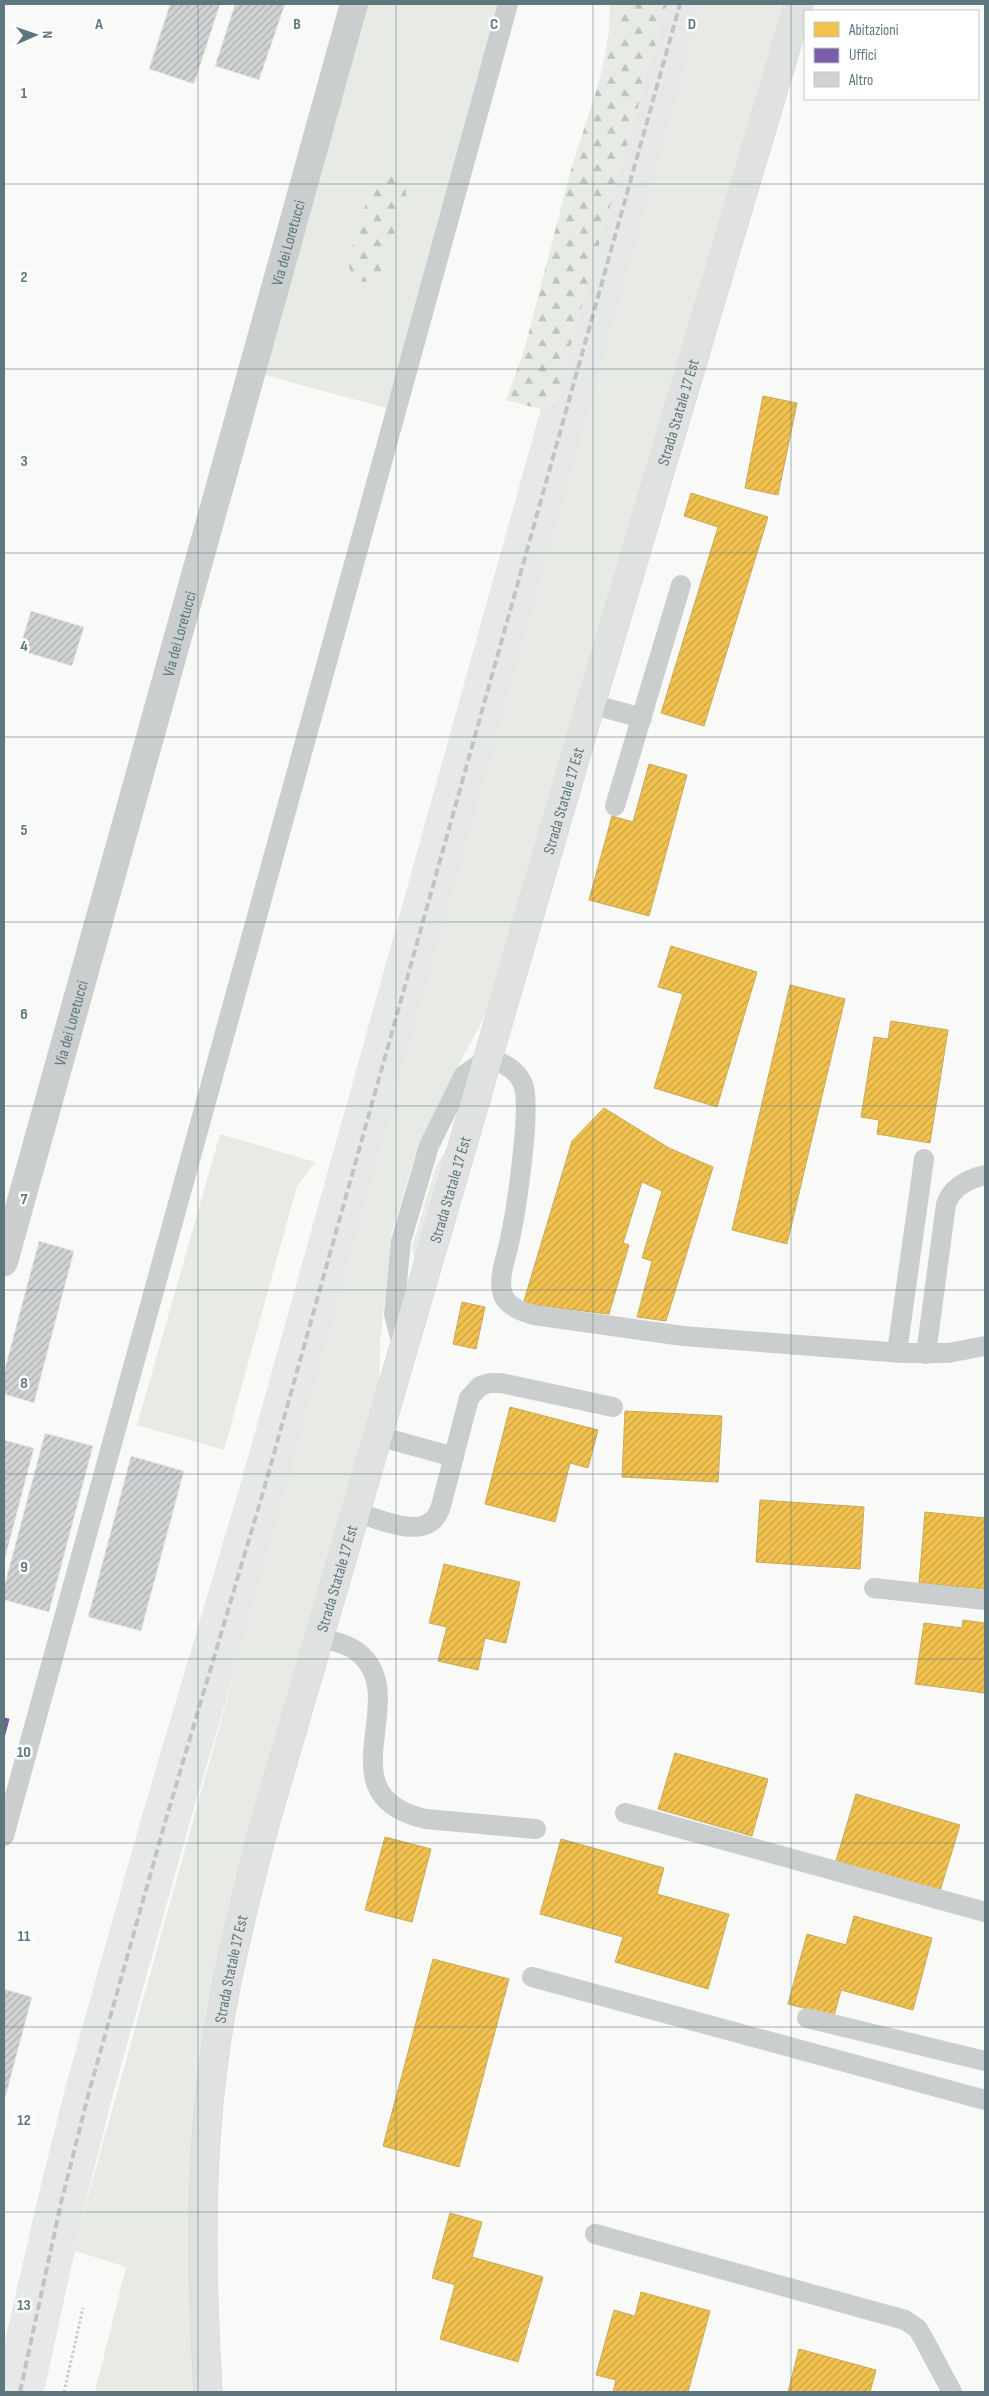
<svg xmlns="http://www.w3.org/2000/svg" width="989" height="2396" viewBox="0 0 989 2396" font-family="'Sofia Sans Condensed',sans-serif">
	<style>
		.built { fill: #e7e9e8 }
		.grass { fill: #e8ebe5 }
		.forest { fill: url(#forest-firs) }
		.homes { fill: url(#homes-hatch); stroke: #c6ab5c }
		.offices { fill: url(#offices-hatch); stroke: #72669b }
		.building { fill: url(#building-hatch); stroke: #e8e8e8 }
		.lines { fill: none; stroke-linecap: round; stroke-linejoin: round }
		.primary-casing { stroke: #d5d6d6; stroke-width: 29 }
		.path { stroke: #c9cbcc; stroke-width: 3; stroke-dasharray: 2.5 2.5; stroke-linecap: butt }
		.service { stroke: #cbcece; stroke-width: 20 }
		.minor { stroke: #cbcece; stroke-width: 28 }
		.primary { stroke: #e0e1e1; stroke-width: 28 }
		.rail { stroke: #c1c3c4; stroke-width: 4; stroke-dasharray: 8 4; stroke-linecap: butt }
		.grid { fill: none; stroke: #5e777e; stroke-width: 1; stroke-opacity: 0.55 }
		.labels { text-anchor: middle; stroke-width: 5; stroke-linejoin: round; paint-order: stroke }
		.street-label { font-size: 16px; fill: #5e777e; stroke: #fff }
		.grid-label { font-size: 16px; text-anchor: middle; font-weight: bold; fill: #5e777e; stroke: #fff; stroke-width: 5; stroke-linejoin: round; paint-order: stroke }
	</style>
	<defs>
		<pattern id="forest-firs" width="22" height="20" patternUnits="userSpaceOnUse" patternTransform="scale(1.25)"><rect width="22" height="20" fill="#e8ebe5"/><path d="M5 1l3.5 6h-7zM16 11l3.5 6h-7z" fill="#bfc3bf"/></pattern>
		<pattern id="homes-hatch" width="6" height="6" patternUnits="userSpaceOnUse" patternTransform="scale(1.25)"><rect width="6" height="6" fill="#f2c14e"/><path d="M-1 1l2-2M0 6l6-6M5 7l2-2" fill="none" stroke="#c7a246"/></pattern>
		<pattern id="offices-hatch" width="6" height="6" patternUnits="userSpaceOnUse" patternTransform="scale(1.25)"><rect width="6" height="6" fill="#7b5ea7"/><path d="M-1 1l2-2M0 6l6-6M5 7l2-2" fill="none" stroke="#5e4d80"/></pattern>
		<pattern id="building-hatch" width="6" height="6" patternUnits="userSpaceOnUse" patternTransform="scale(1.25)"><rect width="6" height="6" fill="#d0d2d3"/><path d="M-1 1l2-2M0 6l6-6M5 7l2-2" fill="none" stroke="#acafb0"/></pattern>
	</defs>
	<rect width="100%" height="100%" fill="#f9f9f8"/>
	<!-- built -->
	<polygon class="built" points="654,4 704,4 287,1495 189,1825 112,2098 84,2209 44,2392 4,2392 4,2348 6,2336 38,2197 66,2085 143,1812 241,1482"/>
	<!-- grass -->
	<g class="grass">
		<polygon points="366,4 502,4 390,409 260,374"/>
		<path d="M610,4h14l-7,27 -20,54c9,-26 13,-54 13,-81z"/>
		<polygon points="704,4 788,4 488,1010 445,1091 413,1162 392,1232 380,1342 379,1396 228,1909 207,2007 192,2152 196,2392 95,2392 126,2267 73,2250 407,1056"/>
		<polygon points="220,1134 315,1162 297,1186 224,1450 137,1425"/>
		<polygon points="451,1142 419,1263 414,1259 412,1247 436,1166"/>
	</g>
	<!-- forest -->
	<g class="forest">
		<polygon points="624,4 667,4 552,412 506,400 524,351 570,173"/>
		<polygon points="393,174 402,179 406,189 406,200 382,271 371,281 363,282 352,275 349,266 350,254 370,190 380,176"/>
	</g>
	<!-- homes -->
	<g class="homes">
		<polygon points="763,396 797,403 778,495 745,488"/>
		<polygon points="691,493 768,517 704,726 661,713 718,527 684,516"/>
		<polygon points="649,764 687,775 649,916 589,900 612,816 633,822"/>
		<polygon points="671,946 757,972 717,1107 654,1088 683,994 658,987"/>
		<polygon points="790,985 845,999 787,1244 732,1230"/>
		<polygon points="891,1021 948,1030 930,1143 877,1134 879,1120 861,1117 874,1037 888,1039"/>
		<polygon points="604,1108 669,1148 713,1167 666,1321 637,1317 652,1261 642,1258 662,1191 642,1182 623,1243 629,1245 609,1314 523,1304 572,1141"/>
		<polygon points="462,1302 485,1307 476,1349 453,1344"/>
		<polygon points="510,1407 598,1430 588,1468 570,1463 555,1522 485,1504"/>
		<polygon points="625,1411 722,1416 718,1482 622,1477"/>
		<polygon points="760,1500 864,1507 860,1569 756,1562"/>
		<polygon points="925,1512 985,1518 985,1589 919,1583"/>
		<polygon points="444,1564 520,1582 506,1643 485,1638 478,1670 438,1661 447,1627 429,1623"/>
		<polygon points="963,1620 985,1623 985,1693 915,1684 924,1623 962,1628"/>
		<polygon points="675,1753 768,1779 752,1836 658,1809"/>
		<polygon points="856,1794 960,1825 940,1891 836,1861"/>
		<polygon points="385,1837 431,1849 412,1922 365,1910"/>
		<polygon points="561,1839 664,1868 657,1894 729,1914 708,1989 615,1962 623,1937 540,1914"/>
		<polygon points="854,1916 932,1938 913,2010 841,1990 834,2016 788,2004 807,1934 846,1945"/>
		<polygon points="433,1959 509,1979 459,2167 383,2146"/>
		<polygon points="450,2213 482,2222 472,2257 543,2277 518,2362 440,2339 455,2285 432,2278"/>
		<polygon points="641,2292 710,2311 688,2392 613,2392 616,2380 596,2375 614,2310 635,2316"/>
		<polygon points="799,2349 876,2370 870,2392 788,2392"/>
	</g>
	<!-- offices -->
	<polygon class="offices" points="4,1718 9,1719 4,1738"/>
	<!-- building -->
	<g class="building">
		<polygon points="170,4 220,4 194,84 149,69"/>
		<polygon points="235,4 285,4 259,80 215,66"/>
		<polygon points="31,611 84,627 72,666 19,650"/>
		<polygon points="39,1241 74,1251 34,1403 4,1394 4,1372"/>
		<polygon points="45,1433 93,1446 49,1612 4,1600 4,1587"/>
		<polygon points="4,1440 34,1448 4,1562"/>
		<polygon points="131,1456 184,1471 141,1631 88,1617"/>
		<polygon points="4,1989 32,1997 4,2102"/>
	</g>
	<g class="lines">
		<!-- primary casing -->
		<g class="primary-casing">
			<g id="primary">
				<path id="s2" d="M208,2392c-6,-108 -9,-216 5,-324 10,-83 31,-163 52,-244l326,-1120 208,-700"/>
			</g>
		</g>
		<!-- path -->
		<polyline class="path" points="64,2392 83,2308"/>
		<!-- service -->
		<g class="service">
			<polyline points="591,704 642,718"/>
			<polyline points="615,806 681,585"/>
			<path d="M403,1349l-9,-35 7,-73 28,-95 35,-71 24,-17c15,5 29,11 35,26 9,23 -7,127 -13,155 -3,16 -13,40 -7,56 5,12 19,17 31,20l149,21 219,17h46l37,-7"/>
			<polyline points="897,1352 924,1159"/>
			<path d="M926,1354l20,-150c6,-17 22,-25 39,-29"/>
			<polyline points="378,1436 454,1457"/>
			<path d="M356,1512c26,8 74,32 85,-6l28,-108 11,-12 10,-3h11l112,24"/>
			<polyline points="874,1588 985,1600"/>
			<path d="M319,1637c14,4 29,7 40,16 55,46 -38,143 67,166l110,10"/>
			<polyline points="625,1813 985,1912"/>
			<polyline points="4,1836 508,4"/>
			<polyline points="532,1977 985,2100"/>
			<polyline points="807,2018 985,2061"/>
			<polyline points="595,2234 905,2320 918,2329 922,2336 952,2392"/>
		</g>
		<!-- minor -->
		<path class="minor" id="s1" d="M4,1262l350,-1258"/>
		<!-- primary -->
		<use href="#primary" class="primary"/>
		<!-- rail -->
		<polyline class="rail" points="20,2392 61,2203 89,2092 166,1819 264,1489 680,4"/>
	</g>
	<!-- grid -->
	<path class="grid" d="M198,4v2388M396,4v2388M593,4v2388M791,4v2388M4,184h981M4,369h981M4,553h981M4,737h981M4,922h981M4,1106h981M4,1290h981M4,1474h981M4,1659h981M4,1843h981M4,2027h981M4,2212h981"/>
	<g class="labels">
		<!-- street labels -->
		<g class="street-label">
			<text dy="6" stroke="none"><textPath href="#s1" startOffset="1058">Via dei Loretucci</textPath></text>
			<text dy="6" stroke="none"><textPath href="#s2" startOffset="2045">Strada Statale 17 Est</textPath></text>
			<text dy="6" stroke="none"><textPath href="#s1" startOffset="652">Via dei Loretucci</textPath></text>
			<text dy="6" stroke="none"><textPath href="#s2" startOffset="1640">Strada Statale 17 Est</textPath></text>
			<text dy="6" stroke="none"><textPath href="#s1" startOffset="248">Via dei Loretucci</textPath></text>
			<text dy="6" stroke="none"><textPath href="#s2" startOffset="1235">Strada Statale 17 Est</textPath></text>
			<text dy="6" stroke="none"><textPath href="#s2" startOffset="830">Strada Statale 17 Est</textPath></text>
			<text dy="6" stroke="none"><textPath href="#s2" startOffset="425">Strada Statale 17 Est</textPath></text>
		</g>
	</g>
	<g class="grid-label">
		<text x="99" y="29">A</text>
		<text x="297" y="29">B</text>
		<text x="494" y="29">C</text>
		<text x="692" y="29">D</text>
		<text x="24" y="98">1</text>
		<text x="24" y="282">2</text>
		<text x="24" y="466">3</text>
		<text x="24" y="651">4</text>
		<text x="24" y="835">5</text>
		<text x="24" y="1019">6</text>
		<text x="24" y="1204">7</text>
		<text x="24" y="1388">8</text>
		<text x="24" y="1572">9</text>
		<text x="24" y="1757">10</text>
		<text x="24" y="1941">11</text>
		<text x="24" y="2125">12</text>
		<text x="24" y="2310">13</text>
	</g>
	<!-- border -->
	<rect width="989" height="2396" fill="none" stroke="#5e777e" stroke-width="10"/>
	<!-- legend -->
	<rect x="804" y="10" width="175" height="90" fill="#ffffff" stroke="#bfc9cb"/>
	<rect x="814" y="22" width="25" height="15" fill="#f2c14e" stroke="#bfc9cb"/>
	<text x="849" y="35" font-size="15" fill="#5e777e">Abitazioni</text>
	<rect x="814" y="48" width="25" height="15" fill="#7b5ea7" stroke="#bfc9cb"/>
	<text x="849" y="60" font-size="15" fill="#5e777e">Uffici</text>
	<rect x="814" y="72" width="25" height="15" fill="#d0d2d3" stroke="#bfc9cb"/>
	<text x="849" y="85" font-size="15" fill="#5e777e">Altro</text>
	<!-- north arrow -->
	<g transform="translate(35 35) rotate(88)" stroke="#ffffff" stroke-width="4" paint-order="stroke">
	<path d="M0-4L9 19L0 12L-9 19Z" fill="#5e777e"/>
	<text y="-8" font-size="14" font-weight="bold" text-anchor="middle" fill="#5e777e">N</text>
	</g>
</svg>
